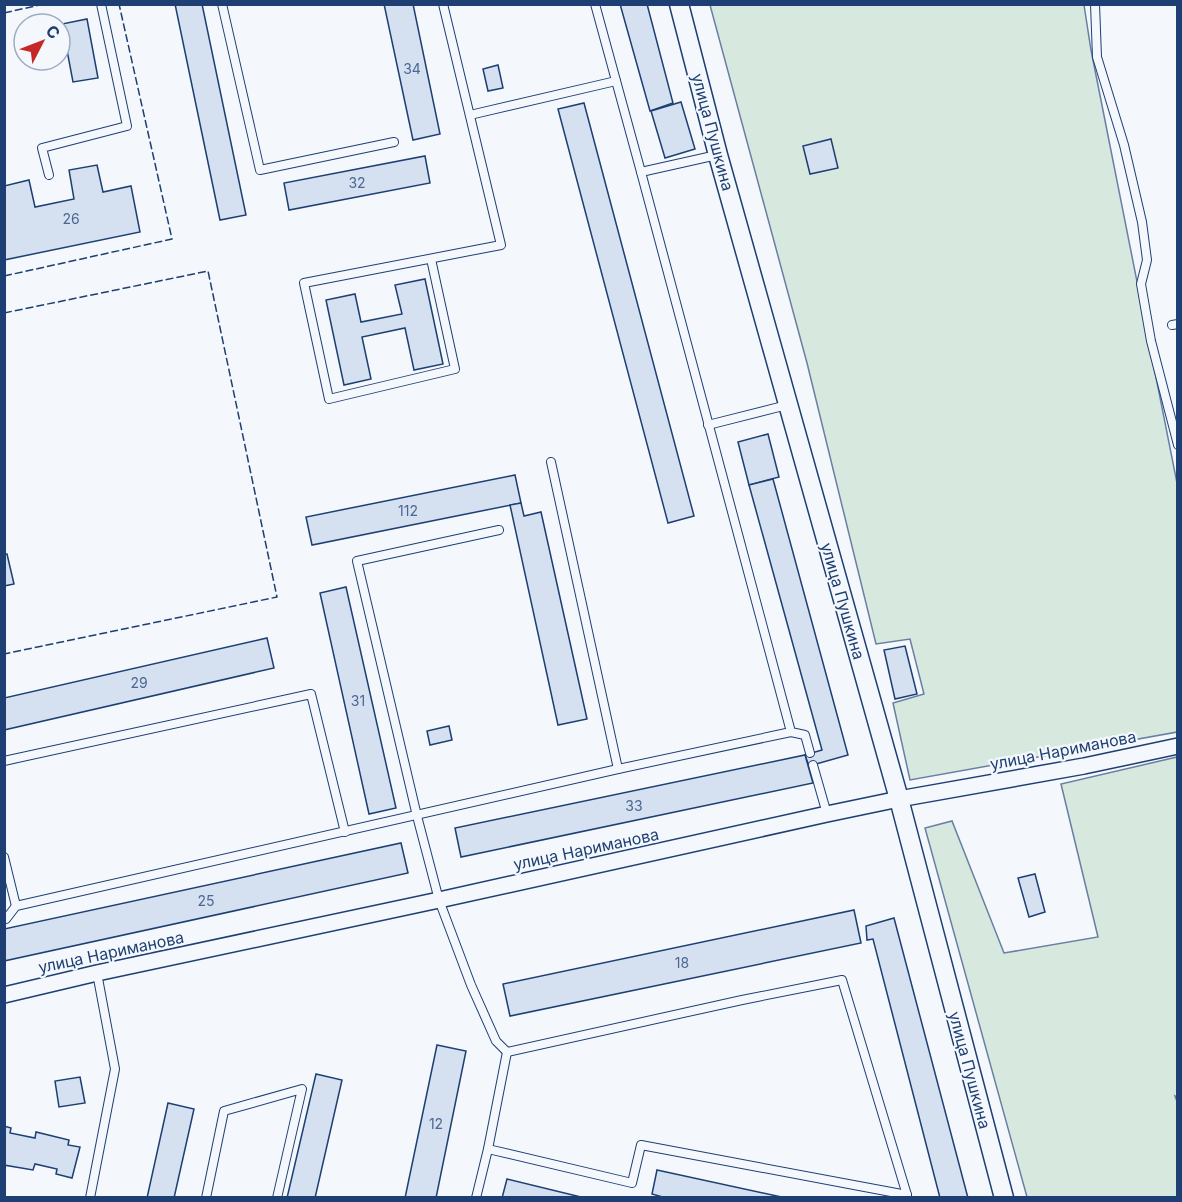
<svg xmlns="http://www.w3.org/2000/svg" width="1182" height="1202" viewBox="0 0 1182 1202" font-family="Inter,sans-serif">
	<style>
		.green { fill: #d7e8df; stroke: #687fa3; stroke-width: 1.5 }
		.building { fill: #d5e0f0; stroke: #1d3f73; stroke-width: 1.5 }
		.lines { fill: none; stroke-linecap: round; stroke-linejoin: round }
		.service-casing { stroke: #1d3f73; stroke-width: 10 }
		.minor-casing { stroke: #1d3f73; stroke-width: 18 }
		.tertiary-casing { stroke: #1d3f73; stroke-width: 21 }
		.service { stroke: #f4f7fb; stroke-width: 8 }
		.minor { stroke: #f4f7fb; stroke-width: 15 }
		.tertiary { stroke: #f4f7fb; stroke-width: 18 }
		.fence { stroke: #1d3f73; stroke-width: 1.5; stroke-dasharray: 8 3; stroke-linecap: butt }
		.labels { text-anchor: middle; stroke-width: 4.5; stroke-linejoin: round; paint-order: stroke }
		.number-label { font-size: 14px; fill: #4b6792 }
		.street-label { font-size: 16px; fill: #1d3f73; stroke: #f4f7fb }
	</style>
	<rect width="100%" height="100%" fill="#f4f7fb"/>
	<!-- green -->
	<g class="green">
		<polygon points="710,5 1084,5 1091,50 1177,483 1177,732 910,780 893,703 924,694 910,639 876,644 807,363"/>
		<polygon points="1177,757 1177,1097 1175,1096 1178,1104 1177,1197 1027,1197 925,828 952,821 1004,953 1098,937 1061,784"/>
	</g>
	<!-- building -->
	<g class="building">
		<polygon points="175,4 202,4 246,215 220,220"/>
		<polygon points="384,4 413,4 440,134 413,140"/>
		<polygon points="620,4 647,4 673,103 650,111"/>
		<polygon points="87,19 98,78 73,82 62,24"/>
		<polygon points="498,65 503,88 488,91 483,69"/>
		<polygon points="681,102 695,149 665,158 651,111"/>
		<polygon points="584,103 694,516 668,523 558,109"/>
		<polygon points="831,139 838,168 810,174 803,146"/>
		<polygon points="425,156 430,183 289,210 284,183"/>
		<polygon points="97,165 103,192 131,186 140,232 4,260 4,186 29,180 35,207 74,199 69,170"/>
		<polygon points="425,279 443,364 414,370 405,328 362,337 371,379 344,385 326,300 355,294 361,322 402,314 395,285"/>
		<polygon points="768,434 779,477 749,485 738,442"/>
		<polygon points="515,475 521,503 312,545 306,517"/>
		<polygon points="773,479 848,755 809,766 805,755 822,750 749,485"/>
		<polygon points="521,503 524,516 541,512 587,719 558,725 510,505"/>
		<polygon points="4,554 7,554 14,584 4,586"/>
		<polygon points="346,587 396,808 369,814 320,593"/>
		<polygon points="267,638 274,668 4,730 4,698"/>
		<polygon points="905,646 917,694 895,699 884,650"/>
		<polygon points="449,726 452,740 430,745 427,731"/>
		<polygon points="805,755 813,783 461,857 455,828"/>
		<polygon points="401,843 408,873 4,961 4,929"/>
		<polygon points="1035,874 1045,912 1029,917 1018,878"/>
		<polygon points="854,910 861,943 510,1016 503,984"/>
		<polygon points="894,918 968,1198 940,1198 873,939 867,940 866,926"/>
		<polygon points="437,1045 466,1051 436,1198 405,1198"/>
		<polygon points="316,1074 342,1080 315,1198 287,1198"/>
		<polygon points="80,1077 85,1103 59,1107 55,1081"/>
		<polygon points="168,1103 194,1109 174,1198 147,1198"/>
		<polygon points="4,1126 11,1128 10,1133 35,1138 36,1132 69,1140 68,1145 80,1147 72,1178 56,1174 57,1169 35,1164 33,1170 4,1165"/>
		<polygon points="657,1170 786,1198 666,1198 652,1194"/>
		<polygon points="507,1179 585,1198 502,1198"/>
	</g>
	<g class="lines">
		<!-- service casing -->
		<g class="service-casing">
			<g id="service">
				<polyline points="222,4 260,170 394,142"/>
				<polyline points="595,4 641,172"/>
				<polyline points="1095,4 1097,57 1124,145 1142,222 1147,260 1141,284 1151,341 1178,445"/>
				<polyline points="470,115 616,81"/>
				<polyline points="717,155 641,172 791,732 805,735 810,753"/>
				<polyline points="49,175 42,148 127,126 101,4"/>
				<polyline points="431,259 455,369 329,399 304,283 501,245 443,4"/>
				<polyline points="1172,325 1178,324"/>
				<polyline points="708,425 787,405"/>
				<polyline points="551,462 618,769"/>
				<polyline points="499,530 357,561 417,816 439,900 471,985 496,1041 507,1052 742,1000 842,980 907,1195 907,1198"/>
				<polyline points="4,761 311,694 345,832"/>
				<polyline points="813,765 827,814"/>
				<polyline points="4,857 16,906"/>
				<polyline points="4,919 6,919 16,906 618,769 791,732"/>
				<polyline points="488,1149 507,1052"/>
				<polyline points="90,1198 115,1069 97,973"/>
				<polyline points="206,1198 224,1111 302,1089 277,1198"/>
				<polyline points="476,1198 488,1149 632,1183 641,1145 907,1195"/>
			</g>
		</g>
		<!-- minor casing -->
		<g class="minor-casing">
			<polyline id="minor" points="4,995 97,973 439,900 827,814 899,799 1084,766 1178,746"/>
		</g>
		<!-- tertiary casing -->
		<g class="tertiary-casing">
			<polyline id="tertiary" points="679,4 718,155 899,799 1004,1198"/>
		</g>
		<!-- service -->
		<use href="#service" class="service"/>
		<!-- minor -->
		<use href="#minor" class="minor"/>
		<!-- tertiary -->
		<use href="#tertiary" class="tertiary"/>
		<!-- fence -->
		<g class="fence">
			<polyline points="4,13 44,4"/>
			<polyline points="4,276 172,239 119,4"/>
			<polyline points="4,313 208,271 277,597 4,654"/>
		</g>
	</g>
	<g class="labels">
		<!-- number labels -->
		<g class="number-label">
			<text x="412" y="74">34</text>
			<text x="357" y="188">32</text>
			<text x="71" y="224">26</text>
			<text x="408" y="516">112</text>
			<text x="139" y="688">29</text>
			<text x="358" y="706">31</text>
			<text x="634" y="811">33</text>
			<text x="206" y="906">25</text>
			<text x="682" y="968">18</text>
			<text x="436" y="1129">12</text>
		</g>
		<!-- street labels -->
		<g class="street-label">
			<text transform="translate(713 132) rotate(75)" y="6">улица Пушкина</text>
			<text transform="translate(843 601) rotate(74)" y="6">улица Пушкина</text>
			<text transform="translate(1063 750) rotate(-11)" y="6">улица Нариманова</text>
			<text transform="translate(586 849) rotate(-12)" y="6">улица Нариманова</text>
			<text transform="translate(111 952) rotate(-12)" y="6">улица Нариманова</text>
			<text transform="translate(970 1070) rotate(75)" y="6">улица Пушкина</text>
		</g>
	</g>
	<!-- border -->
	<rect width="1182" height="1202" fill="none" stroke="#1d3f73" stroke-width="12"/>
	<!-- north arrow -->
	<g transform="translate(42 42) rotate(48)"><circle r="28" fill="#f4f7fb" stroke="#9eadc5" stroke-width="1.5"/>
	<path d="M0-4.5L10 22L0 15L-10 22Z" fill="#c62828"/>
	<text y="-9" font-size="16" font-weight="bold" text-anchor="middle" fill="#1d3f73">С</text>
	</g>
</svg>
